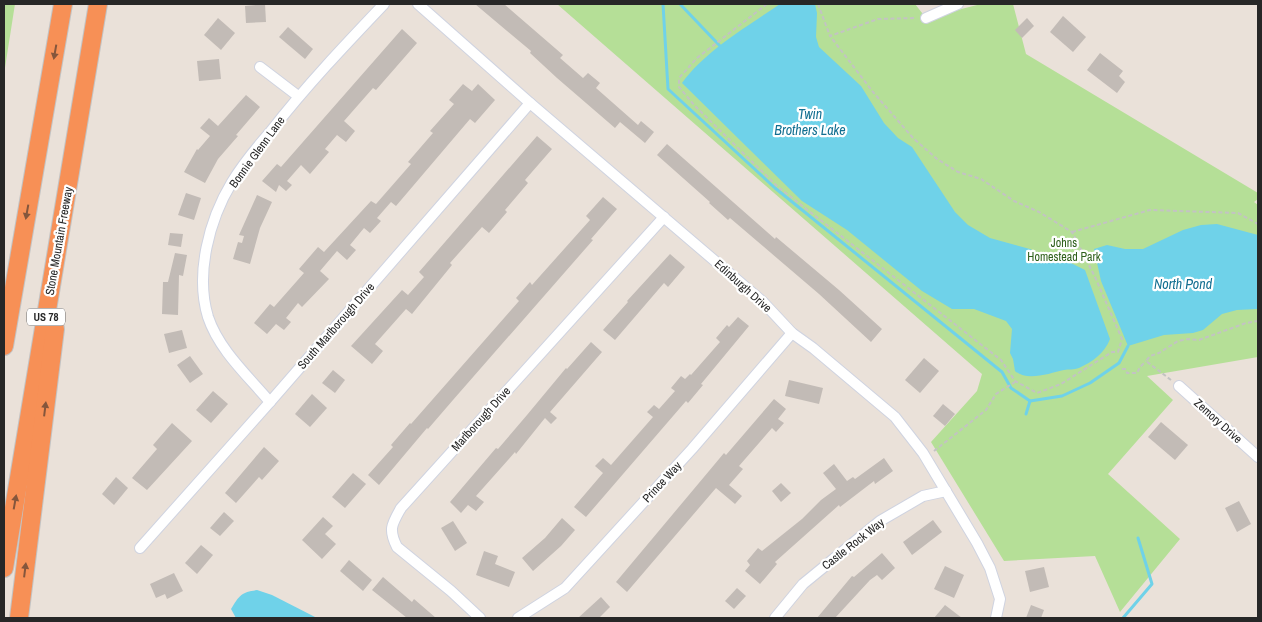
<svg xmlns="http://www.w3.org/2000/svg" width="1262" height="622" viewBox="0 0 1262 622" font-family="'Archivo Narrow',sans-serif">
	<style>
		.green { fill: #b5df97 }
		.water { fill: #6fd2e9 }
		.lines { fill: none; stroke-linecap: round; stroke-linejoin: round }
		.stream { stroke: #6fd2e9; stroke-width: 3 }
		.building { fill: #c2bbb6 }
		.street-casing { stroke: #cfd3e0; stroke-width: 12 }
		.highway-casing { stroke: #c3c3c3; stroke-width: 20 }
		.path { stroke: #c3c3c3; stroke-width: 2; stroke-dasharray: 4 2.5; stroke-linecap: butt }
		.street { stroke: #fff; stroke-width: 10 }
		.highway { stroke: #f79056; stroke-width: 18 }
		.oneway { fill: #85563c }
		.labels { text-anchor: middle; stroke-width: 4.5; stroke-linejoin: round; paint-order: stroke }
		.shield { fill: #fff; stroke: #686868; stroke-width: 1 }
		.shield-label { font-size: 11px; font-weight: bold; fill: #272727 }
		.street-label { font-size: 12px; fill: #272727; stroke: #fff }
		.park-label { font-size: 12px; fill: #2f601c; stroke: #fff }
		.water-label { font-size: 14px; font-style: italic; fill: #126f91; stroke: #fff }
	</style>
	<rect width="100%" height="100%" fill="#eae1d9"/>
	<!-- green -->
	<g class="green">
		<polygon points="4,4 15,4 4,74"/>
		<polygon points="557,4 915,4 926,18 981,4 1013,4 1026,54 1258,193 1258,199 1254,202 1258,205 1258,357 1147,376 1173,400 1108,474 1180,539 1120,612 1095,556 1004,561 931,442 977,391 982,374"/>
	</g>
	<!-- water -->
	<g class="water">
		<path d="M780,4h35l2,9 -1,24 3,10 42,39 23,37 14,15 14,9 43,65 13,13 22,13 40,11 26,13 15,1 14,7 25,69c-5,14 -18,23 -31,29 -5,2 -10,1 -15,2 -14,3 -37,12 -49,1l-2,-12 -3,-6 2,-24 -6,-8 -32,-12h-22l-30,-18 -75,-61 -45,-29 -120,-118c23,-32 66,-57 98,-79z"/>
		<polygon points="1217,224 1258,235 1258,309 1237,310 1222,314 1203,330 1193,333 1164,335 1128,346 1101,281 1094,249 1107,245 1125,249 1143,249 1183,230 1201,225"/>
		<path d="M257,590l15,5 45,23h-81l-5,-9c8,-14 11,-17 26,-19z"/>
	</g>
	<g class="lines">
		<!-- stream -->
		<g class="stream">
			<polyline points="663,4 668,89 775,188 1002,372 1011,388 1030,401 1062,396 1090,383 1119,363 1128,346"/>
			<polyline points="680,4 720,46"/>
			<polyline points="1026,414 1030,401"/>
			<polyline points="1123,618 1152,584 1138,538"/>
		</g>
	</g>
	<!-- building -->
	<g class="building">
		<polygon points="265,4 266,22 246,23 245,6"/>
		<polygon points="475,4 504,4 563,55 560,58 583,78 588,73 600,83 596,88 638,125 641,121 654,132 645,143 620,122 615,128 557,78 530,53 531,51"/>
		<polygon points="1063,16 1086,37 1073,52 1050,32"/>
		<polygon points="218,18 235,33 221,50 204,35"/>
		<polygon points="1027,18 1034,26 1022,38 1015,30"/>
		<polygon points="288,27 313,49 305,59 279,37"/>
		<polygon points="402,29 417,43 376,90 373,88 344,121 355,131 346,142 337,135 325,149 329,152 310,174 301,165 287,181 292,185 286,191 279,185 276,192 262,181 277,164 281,167"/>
		<polygon points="1100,53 1123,71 1119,76 1125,82 1117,93 1087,70"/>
		<polygon points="219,59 221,79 199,81 197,61"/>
		<polygon points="463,84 472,91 478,84 495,100 475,123 470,119 396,206 391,202 377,218 381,221 370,233 364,228 350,245 356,250 347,260 337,251 320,271 329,279 302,307 298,303 286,318 291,322 284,330 276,324 267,334 254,323 270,304 274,307 304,273 299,269 318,247 324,252 371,201 376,204 411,164 408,162 433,133 430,131 454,104 449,100"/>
		<polygon points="246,95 260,107 236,135 238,136 218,159 205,183 184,172 197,149 198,150 210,136 200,128 209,118 218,126"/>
		<polygon points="537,136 552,149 525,180 528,183 505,210 507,212 489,233 482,227 450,263 452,265 412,314 406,309 375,344 383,351 372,364 351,346 402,290 408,295 424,277 419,272"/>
		<polygon points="667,144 775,239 776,237 839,290 882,329 871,342 819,294 730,218 728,220 709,203 710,202 657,155"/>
		<polygon points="186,193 201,198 194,220 178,215"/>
		<polygon points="257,195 272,202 260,228 250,264 233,259 238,242 242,243 244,236 239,235"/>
		<polygon points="603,197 617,209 591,239 593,240 453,400 428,429 427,428 379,485 368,475 393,447 391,445 410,423 411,424 519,301 516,298 530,282 532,285 590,220 586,216"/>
		<polygon points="170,233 183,234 181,247 168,245"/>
		<polygon points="175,253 187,255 183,276 179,275 178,315 162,314 163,282 168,282"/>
		<polygon points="670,254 685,267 668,287 664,283 615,340 603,330 628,302 627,301"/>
		<polygon points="738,317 749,326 701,384 703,385 688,403 686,401 586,517 574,507 603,473 595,466 603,458 611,465 653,417 647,412 654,405 659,409 675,391 671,388 681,376 685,379 690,374 691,375 720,342 716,338 727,325 729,327"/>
		<polygon points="182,330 187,348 169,353 164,334"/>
		<polygon points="591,342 602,352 550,412 557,418 551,424 545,418 516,454 515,452 476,496 484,502 476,511 468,505 461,513 450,502 496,448 498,449 527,415 566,368 567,369"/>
		<polygon points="190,356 203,374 190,383 177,365"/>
		<polygon points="924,358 939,371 920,393 905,380"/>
		<polygon points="333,370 345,380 335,393 322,383"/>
		<polygon points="789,380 823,388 819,404 785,396"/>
		<polygon points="213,391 228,404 211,423 196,410"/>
		<polygon points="312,394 327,408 310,427 295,414"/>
		<polygon points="774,399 786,409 778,419 784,423 776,432 772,428 739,466 743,469 729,485 742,496 735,504 716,488 627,592 616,582 709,471 724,453 726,455"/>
		<polygon points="943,404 955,414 945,426 933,416"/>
		<polygon points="1161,422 1188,445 1175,460 1148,437"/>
		<polygon points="172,423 192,441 147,490 132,478 157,449 153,445"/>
		<polygon points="264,447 279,461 262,480 259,477 236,503 225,493"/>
		<polygon points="884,458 893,471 875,484 874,481 840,507 839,505 775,562 777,564 760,584 745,571 750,565 747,561 758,548 762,551 802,519 821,500 836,489 823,473 834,464 847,481 853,477 855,479"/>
		<polygon points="353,473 366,484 345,508 332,497"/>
		<polygon points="116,477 128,488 114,505 102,494"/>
		<polygon points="781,483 791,493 781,502 772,491"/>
		<polygon points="1239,501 1251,524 1237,532 1225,508"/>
		<polygon points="224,512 234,521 220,536 210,528"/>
		<polygon points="323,517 333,526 325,534 336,544 322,559 302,540"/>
		<polygon points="562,518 575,530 561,546 533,571 522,558 545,538"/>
		<polygon points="933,520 942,532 912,555 903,542"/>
		<polygon points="453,521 467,543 455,551 441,528"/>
		<polygon points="201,545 213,555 197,574 185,563"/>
		<polygon points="484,551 498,556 495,564 515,572 509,587 476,575"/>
		<polygon points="882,553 895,568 882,580 877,575 870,580 835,618 817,618 852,576 854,577"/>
		<polygon points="349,560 372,580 363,591 340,571"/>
		<polygon points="945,566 964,575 954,598 934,589"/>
		<polygon points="1044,567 1049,587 1030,592 1025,571"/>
		<polygon points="174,573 183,591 167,599 165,594 156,598 150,584"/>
		<polygon points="383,577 412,602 414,599 436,618 407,618 372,590"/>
		<polygon points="737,588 746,596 734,609 725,601"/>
		<polygon points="601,597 610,607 599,618 578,618"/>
		<polygon points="945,605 962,618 934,618"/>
		<polygon points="1031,605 1044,610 1041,618 1026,618"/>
	</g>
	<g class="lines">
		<!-- street casing -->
		<g class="street-casing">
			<g id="street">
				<polyline points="418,4 530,103 763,302 792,333 813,348 895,417 923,453 977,543 990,568 1000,599 996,618"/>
				<polyline points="926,18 958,4"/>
				<polyline points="260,67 298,96"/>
				<polyline points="1179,386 1258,457"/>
				<path d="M270,402c-22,-26 -51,-52 -62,-85 -13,-43 1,-97 24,-135 11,-18 25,-35 39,-51 35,-45 74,-86 113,-127"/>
				<polyline points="140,548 270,402 530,103"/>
				<path d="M480,618l-29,-27 -54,-44c-9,-18 -5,-23 4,-39l263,-291"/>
				<polyline points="518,618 565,588 692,449 792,333"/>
				<polyline points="775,618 803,584 880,521 923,496 946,491"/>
			</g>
		</g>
		<!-- highway casing -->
		<g class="highway-casing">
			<g id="highway">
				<polyline points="4,346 63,4"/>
				<polyline points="4,568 98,4"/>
				<polyline points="19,618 55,329"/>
			</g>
		</g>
		<!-- path -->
		<g class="path">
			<polyline points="767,4 697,58 679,78 679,87 695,106 778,187 1001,360 1015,381 1037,393 1061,384 1112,352 1118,352 1122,339 1095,277 1072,232 1039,212 1014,201 981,179 958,172 937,159 913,138 873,92 830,36"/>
			<polyline points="818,4 830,36 878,19 916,18"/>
			<polyline points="1072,232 1150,210 1238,213 1258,224"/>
			<polyline points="1122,369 1126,369 1127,373 1137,373 1140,367 1146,361"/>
			<polyline points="1171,380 1146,361 1150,356 1159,353 1178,341 1188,339 1199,340 1246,323 1258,321"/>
			<polyline points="934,451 986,410 996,394 1015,382"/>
		</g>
		<!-- street -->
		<use href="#street" class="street"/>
		<!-- highway -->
		<use href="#highway" class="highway"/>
	</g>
	<!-- one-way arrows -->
	<defs><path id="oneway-solid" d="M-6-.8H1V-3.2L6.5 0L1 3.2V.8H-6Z" transform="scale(1.25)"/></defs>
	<g class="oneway">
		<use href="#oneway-solid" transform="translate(55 52) rotate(100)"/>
		<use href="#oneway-solid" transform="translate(27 212) rotate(100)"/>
		<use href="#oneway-solid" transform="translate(45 409) rotate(-83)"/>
		<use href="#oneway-solid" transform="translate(15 502) rotate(-80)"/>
		<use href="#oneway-solid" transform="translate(25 570) rotate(-83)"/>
	</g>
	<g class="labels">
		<!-- shield labels -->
		<rect class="shield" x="27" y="308.5" width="38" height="17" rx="4"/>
		<g class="shield-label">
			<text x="46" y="321">US 78</text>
		</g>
		<!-- street labels -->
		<g class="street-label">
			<text transform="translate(257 152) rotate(-54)" y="4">Bonnie Glenn Lane</text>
			<text transform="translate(59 241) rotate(-80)" y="4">Stone Mountain Freeway</text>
			<text transform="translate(743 286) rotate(42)" y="4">Edinburgh Drive</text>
			<text transform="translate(336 326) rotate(-49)" y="4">South Marlborough Drive</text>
			<text transform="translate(481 419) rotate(-48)" y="4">Marlborough Drive</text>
			<text transform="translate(1218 421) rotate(42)" y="4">Zemory Drive</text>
			<text transform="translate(662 482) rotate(-47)" y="4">Prince Way</text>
			<text transform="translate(853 544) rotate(-38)" y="4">Castle Rock Way</text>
		</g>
		<!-- park labels -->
		<g class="park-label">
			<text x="1064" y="247">Johns<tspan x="1064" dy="14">Homestead Park</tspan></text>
		</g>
		<!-- water labels -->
		<g class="water-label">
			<text x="810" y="119">Twin<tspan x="810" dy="16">Brothers Lake</tspan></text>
			<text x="1183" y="289">North Pond</text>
		</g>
	</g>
	<!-- border -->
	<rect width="1262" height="622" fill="none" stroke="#272727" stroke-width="10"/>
</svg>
